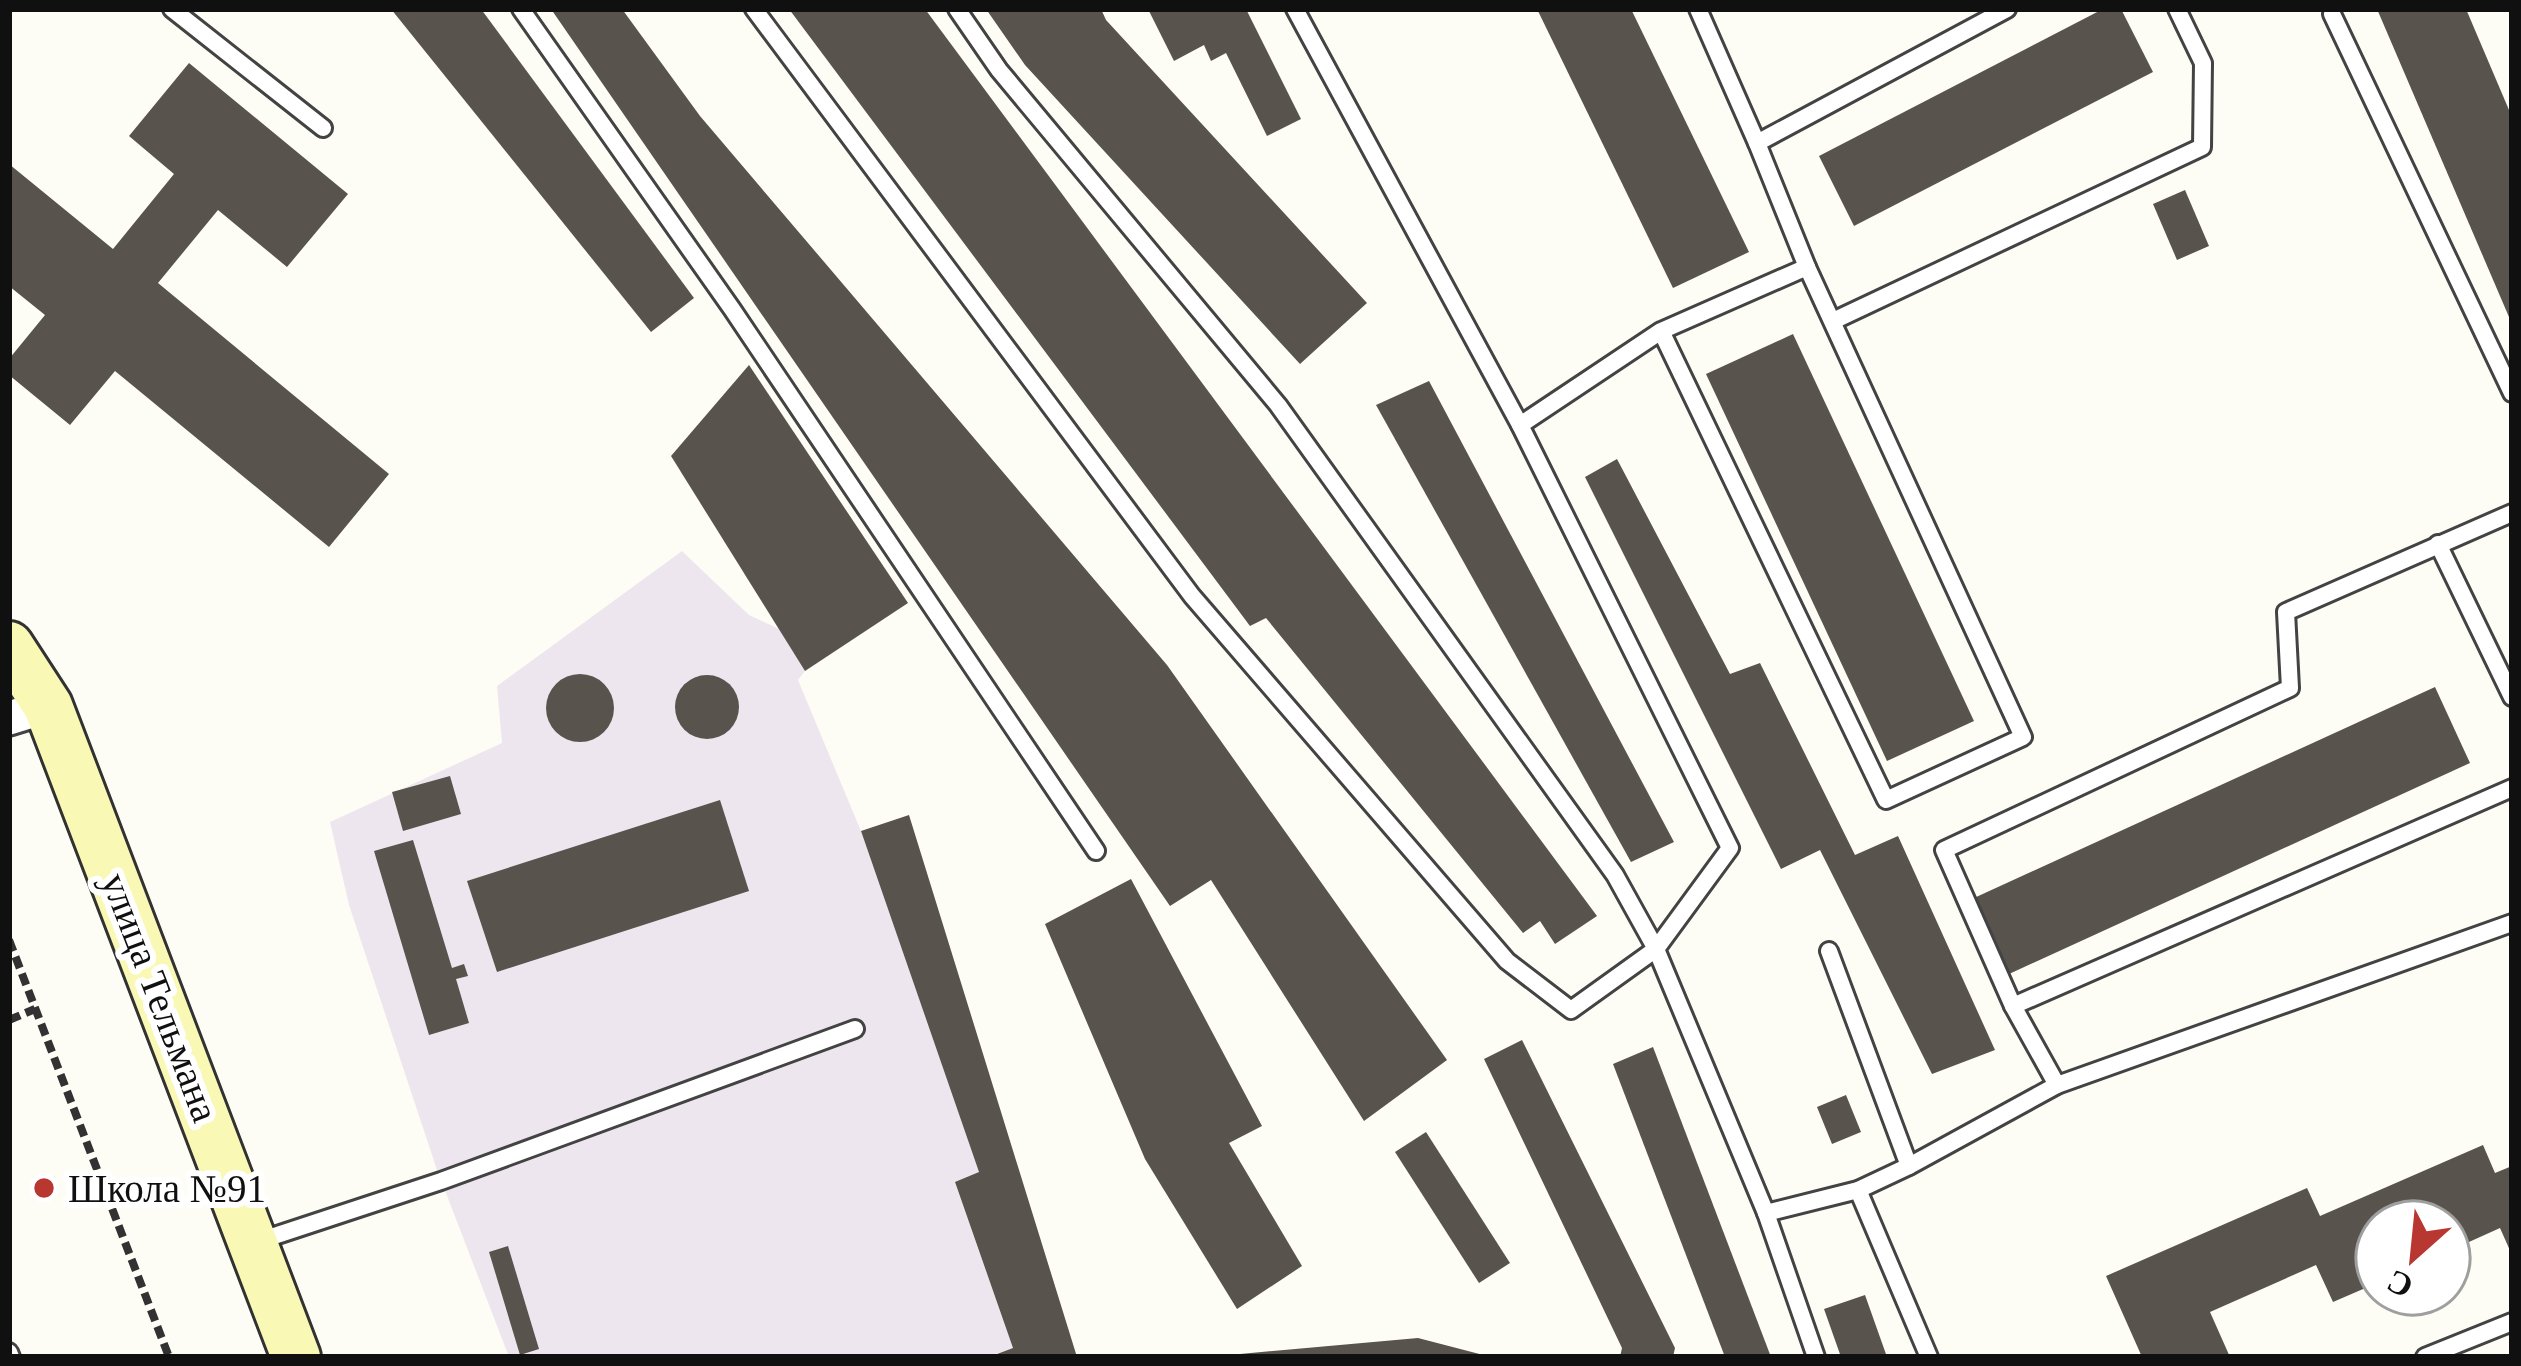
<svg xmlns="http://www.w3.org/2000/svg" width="2521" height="1366" viewBox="0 0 2521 1366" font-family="'Times New Roman',serif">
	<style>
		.industrial { fill: #eee6ee }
		.building { fill: #58534d }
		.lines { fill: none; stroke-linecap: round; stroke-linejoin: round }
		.service-casing { stroke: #434343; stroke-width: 22 }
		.minor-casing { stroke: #434343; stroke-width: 39 }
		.secondary-casing { stroke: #323232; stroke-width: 54 }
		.path { stroke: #323232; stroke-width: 8; stroke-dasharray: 12 6; stroke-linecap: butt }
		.service { stroke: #fff; stroke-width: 16 }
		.minor { stroke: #fff; stroke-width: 33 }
		.secondary { stroke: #f9f8b5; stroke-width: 48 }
		.poi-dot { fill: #b83831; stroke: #fff; stroke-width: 4.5 }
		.labels { text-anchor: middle; stroke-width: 12; stroke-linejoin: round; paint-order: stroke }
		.street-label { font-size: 39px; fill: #101010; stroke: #fff }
		.poi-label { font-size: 39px; fill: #101010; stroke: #fff; text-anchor: start }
	</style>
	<rect width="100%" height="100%" fill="#fefdf5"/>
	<!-- industrial -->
	<polygon class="industrial" points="682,551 749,615 779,629 805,671 798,680 861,831 979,1172 955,1183 1013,1348 987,1357 509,1357 436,1167 349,905 330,822 502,743 497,686"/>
	<!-- building -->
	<g class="building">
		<polygon points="391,9 481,9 694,298 651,332"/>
		<polygon points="551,9 622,9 700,116 1167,665 1447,1060 1364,1121 1211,880 1170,906"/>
		<polygon points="789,9 925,9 1597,916 1555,944 1540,921 1523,933 1266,618 1250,626"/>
		<polygon points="986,9 1101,9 1106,20 1367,303 1300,364 1025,65"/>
		<polygon points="1148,9 1246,9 1301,119 1267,136 1226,53 1211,61 1204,45 1174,61"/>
		<polygon points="1537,9 1631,9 1749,252 1673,288"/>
		<polygon points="2103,9 2121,9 2153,72 1854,226 1819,156"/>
		<polygon points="2377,9 2466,9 2512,117 2512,324"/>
		<polygon points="189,63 348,194 287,267 218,210 158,283 389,474 329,547 115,371 70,425 9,375 9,359 45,315 9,286 9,164 113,249 174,174 129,136"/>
		<polygon points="2185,190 2209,246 2177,260 2153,204"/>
		<polygon points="1793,334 1974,721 1887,761 1706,374"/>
		<polygon points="749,365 908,603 805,671 671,456"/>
		<polygon points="1429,381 1674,842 1631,862 1376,405"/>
		<polygon points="1617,459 1730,674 1760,663 1855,855 1898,836 1995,1050 1932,1074 1820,850 1781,869 1585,477"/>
		<circle cx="580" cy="708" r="34"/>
		<circle cx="707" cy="707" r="32"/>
		<polygon points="2435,687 2470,763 2009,974 1974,898"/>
		<polygon points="450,776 461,814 403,831 392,792"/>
		<polygon points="720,800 749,891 497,972 467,881"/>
		<polygon points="909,815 1077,1357 989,1357 1013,1348 955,1182 979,1172 861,831"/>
		<polygon points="413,840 452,968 464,964 468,976 456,979 469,1023 429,1035 374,851"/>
		<polygon points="1131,879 1262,1126 1229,1143 1302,1266 1237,1309 1145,1159 1045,924"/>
		<polygon points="1522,1040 1675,1348 1673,1357 1620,1357 1622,1348 1484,1059"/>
		<polygon points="1653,1047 1771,1357 1725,1357 1613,1064"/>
		<polygon points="1846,1095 1861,1132 1832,1144 1817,1107"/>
		<polygon points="1426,1132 1510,1263 1479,1283 1395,1152"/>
		<polygon points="2483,1145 2495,1173 2512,1166 2512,1255 2500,1228 2449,1251 2449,1222 2377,1222 2377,1283 2333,1302 2316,1265 2210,1312 2230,1357 2142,1357 2106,1276 2307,1188 2320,1216"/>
		<polygon points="508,1246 539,1349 520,1355 489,1252"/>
		<polygon points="1865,1295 1887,1357 1841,1357 1824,1309"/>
		<polygon points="1418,1338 1491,1357 1240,1357 1240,1354"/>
	</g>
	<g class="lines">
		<!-- service casing -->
		<g class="service-casing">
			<g id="service">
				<polyline points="172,9 323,128"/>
				<polyline points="521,9 732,309 1096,851"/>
				<polyline points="754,9 1192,596 1507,961 1571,1010 1656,949 1615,875 1278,405 999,70 957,9"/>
				<polyline points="1295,9 1520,425 1730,848 1656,949 1766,1213 1858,1190 1909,1166 2057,1085 2512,923"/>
				<polyline points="1698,9 1757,143"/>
				<polyline points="2332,14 2512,393"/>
				<polyline points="1807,267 1757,143 2007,9"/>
				<polyline points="1833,321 2202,147 2203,63 2177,9"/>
				<polyline points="1520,425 1661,331 1807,267 2023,737 1886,800 1661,331"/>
				<polyline points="2438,544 2512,697"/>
				<polyline points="1829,951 1909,1166"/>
				<polyline points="2013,1006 2512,788"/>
				<polyline points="2057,1085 2013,1006 1944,850 2290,688 2286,612 2512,513"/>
				<polyline points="1858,1190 1929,1357"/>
				<polyline points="1766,1213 1816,1357"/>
				<polyline points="256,1242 441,1181 855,1029"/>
				<polyline points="9,1352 11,1357"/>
				<polyline points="2425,1357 2512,1322"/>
			</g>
		</g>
		<!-- minor casing -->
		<g class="minor-casing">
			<polyline id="minor" points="9,718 48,706"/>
		</g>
		<!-- secondary casing -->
		<g class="secondary-casing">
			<polyline id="secondary" points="9,646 48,706 296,1357"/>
		</g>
		<!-- path -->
		<g class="path">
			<polyline points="9,940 169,1357"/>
			<polyline points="9,1020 35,1009"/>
		</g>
		<!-- service -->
		<use href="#service" class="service"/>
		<!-- minor -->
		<use href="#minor" class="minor"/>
		<!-- secondary -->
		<use href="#secondary" class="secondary"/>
	</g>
	<!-- markers -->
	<circle class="poi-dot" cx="44" cy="1188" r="12"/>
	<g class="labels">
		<!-- street labels -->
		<g class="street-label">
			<text transform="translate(161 997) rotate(69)" y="14">улица Тельмана</text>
		</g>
		<!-- poi labels -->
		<g class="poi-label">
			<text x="68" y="1202">Школа №91</text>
		</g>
	</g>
	<!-- border -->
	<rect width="2521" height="1366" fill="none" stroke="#101010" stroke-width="24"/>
	<!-- north arrow -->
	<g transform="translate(2413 1258) rotate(207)"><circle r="57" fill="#ffffff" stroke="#9f9f9f" stroke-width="3"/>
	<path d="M0-9L21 45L0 30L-21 45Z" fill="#b83831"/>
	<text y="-18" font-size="33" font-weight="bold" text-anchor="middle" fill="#101010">С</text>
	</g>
</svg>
